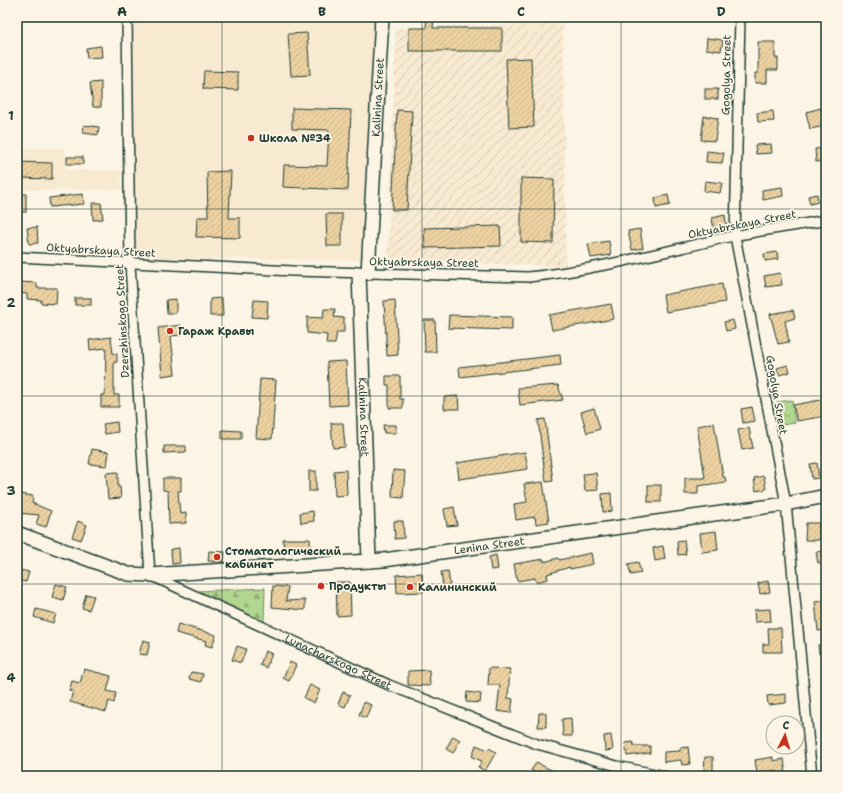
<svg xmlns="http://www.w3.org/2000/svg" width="843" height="793" viewBox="0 0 843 793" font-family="'Shantell Sans',sans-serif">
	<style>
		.built { fill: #f8ead1 }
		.industrial { fill: url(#industrial-furrows) }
		.grass { fill: url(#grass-tufts); stroke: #688a62 }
		.forest { fill: url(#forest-firs); stroke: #688a62 }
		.building { fill: url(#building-hatch); stroke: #1f3d34 }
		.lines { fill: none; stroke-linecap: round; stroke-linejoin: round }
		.street-casing { stroke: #1f3d34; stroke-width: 12 }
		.secondary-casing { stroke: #1f3d34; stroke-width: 16 }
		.street { stroke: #fcf5e5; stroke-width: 9 }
		.secondary { stroke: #fcf5e5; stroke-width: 13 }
		.grid { fill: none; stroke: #1f3d34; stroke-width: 1; stroke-opacity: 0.55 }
		.poi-dot { fill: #c8321e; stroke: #fcf5e5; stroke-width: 1.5 }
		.labels { text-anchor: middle; stroke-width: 3.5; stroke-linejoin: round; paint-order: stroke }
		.street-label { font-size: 11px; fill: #1f3d34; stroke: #fcf5e5 }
		.poi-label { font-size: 11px; font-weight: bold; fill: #1f3d34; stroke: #fcf5e5; text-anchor: start }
		.neatline { fill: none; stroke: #1f3d34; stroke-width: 1.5 }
		.grid-label { font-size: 13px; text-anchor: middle; font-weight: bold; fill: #1f3d34 }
	</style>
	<defs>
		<pattern id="industrial-furrows" width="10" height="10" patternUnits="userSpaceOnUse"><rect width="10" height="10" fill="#f8ead1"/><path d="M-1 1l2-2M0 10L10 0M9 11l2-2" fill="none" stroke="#d4cab4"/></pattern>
		<pattern id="grass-tufts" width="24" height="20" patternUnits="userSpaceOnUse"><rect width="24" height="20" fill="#b2d690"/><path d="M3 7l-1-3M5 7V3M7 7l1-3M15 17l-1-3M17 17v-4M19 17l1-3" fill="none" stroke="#90af76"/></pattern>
		<pattern id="forest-firs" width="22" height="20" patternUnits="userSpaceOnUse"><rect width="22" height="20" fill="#b2d690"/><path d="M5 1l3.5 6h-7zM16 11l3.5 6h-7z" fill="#90af76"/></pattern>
		<pattern id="building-hatch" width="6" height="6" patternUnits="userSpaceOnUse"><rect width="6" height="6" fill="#edd1a1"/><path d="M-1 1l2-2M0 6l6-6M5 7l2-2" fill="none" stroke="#cbb48b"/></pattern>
	</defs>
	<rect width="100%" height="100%" fill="#fcf5e5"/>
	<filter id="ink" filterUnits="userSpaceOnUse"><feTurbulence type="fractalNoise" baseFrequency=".025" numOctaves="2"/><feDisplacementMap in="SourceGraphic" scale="8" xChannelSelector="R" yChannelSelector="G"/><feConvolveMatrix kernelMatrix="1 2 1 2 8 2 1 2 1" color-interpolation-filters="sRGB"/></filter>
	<g filter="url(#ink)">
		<!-- built -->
		<g class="built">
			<polygon points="130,17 375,17 361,260 136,258"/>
			<polygon points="17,148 65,148 66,170 121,170 122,190 17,190"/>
		</g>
		<!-- industrial -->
		<polygon class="industrial" points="563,23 566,266 388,261 396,28"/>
		<!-- grass -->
		<polygon class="grass" points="792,400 795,423 776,426 773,407 777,402"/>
		<!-- forest -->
		<polygon class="forest" points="265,588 264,623 198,591"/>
		<!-- building -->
		<g class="building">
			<polygon points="427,17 434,17 433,28 502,28 502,51 409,51 409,28 426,28"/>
			<polygon points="307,33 310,75 291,76 288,34"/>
			<polygon points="707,38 723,40 721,51 706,49"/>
			<polygon points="758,42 775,42 775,58 778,58 778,70 767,70 767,83 755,83 755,73 758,73"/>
			<polygon points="101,46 102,57 87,58 86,48"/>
			<polygon points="531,58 534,127 509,128 506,59"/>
			<polygon points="204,71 238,72 238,90 203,89"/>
			<polygon points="101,82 101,107 93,107 90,83"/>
			<rect x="705" y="89" width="13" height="10"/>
			<polygon points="292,108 351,110 348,190 283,187 284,165 327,166 329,130 292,129"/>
			<polygon points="821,108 825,126 810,129 806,112"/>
			<polygon points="397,110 412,111 407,210 392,210"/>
			<polygon points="773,111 774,121 758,122 757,113"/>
			<polygon points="704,116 718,118 715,141 701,140"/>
			<polygon points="84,125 99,127 98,135 83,133"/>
			<polygon points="771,144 772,153 756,154 755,145"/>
			<polygon points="826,148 826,161 816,162 815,149"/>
			<polygon points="707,151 724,153 722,163 706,162"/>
			<rect x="67" y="157" width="16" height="7"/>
			<polygon points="17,162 52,163 52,179 17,178"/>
			<polygon points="231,171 229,218 240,218 240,238 196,237 197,217 208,217 207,172"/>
			<polygon points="521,178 554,179 553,243 521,242"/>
			<polygon points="705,181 722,183 720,193 704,191"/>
			<polygon points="782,187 783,196 763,200 762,190"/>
			<rect x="19" y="194" width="7" height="18"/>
			<polygon points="83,194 84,204 50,207 49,198"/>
			<polygon points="817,194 818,202 810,204 808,196"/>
			<polygon points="668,195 670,205 656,208 655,198"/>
			<polygon points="92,203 101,203 103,219 93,220"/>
			<polygon points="326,214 342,214 342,246 327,246"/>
			<polygon points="725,215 727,229 714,231 712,218"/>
			<polygon points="500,226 501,246 425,248 424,228"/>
			<polygon points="37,227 38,243 29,244 27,228"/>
			<polygon points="640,229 643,248 632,250 628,231"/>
			<polygon points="609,241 611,255 591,258 588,244"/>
			<polygon points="777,252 778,259 765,261 764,254"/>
			<polygon points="780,273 782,285 766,287 764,276"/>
			<polygon points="17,282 37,283 37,288 57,288 56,304 41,303 41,300 27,299 27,294 17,293"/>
			<polygon points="722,284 725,302 666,312 663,295"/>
			<rect x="75" y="298" width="16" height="7"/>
			<polygon points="222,298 223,316 210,316 210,299"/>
			<polygon points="176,299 176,313 167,313 166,300"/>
			<polygon points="254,300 268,301 267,318 252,317"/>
			<polygon points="395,300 398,355 387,356 384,301"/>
			<polygon points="611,304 614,319 552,330 549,315"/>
			<polygon points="324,309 335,309 334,317 344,318 344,332 337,332 335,344 326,344 327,335 307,333 307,317 323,318"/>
			<polygon points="793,310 795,318 785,321 789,342 778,344 770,314"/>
			<polygon points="449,315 512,317 512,330 448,328"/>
			<polygon points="424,320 435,320 436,352 425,352"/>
			<polygon points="733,320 735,329 726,331 724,322"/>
			<polygon points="181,325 182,335 171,336 175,374 162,376 158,328"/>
			<polygon points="111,337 113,354 117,354 117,362 114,362 114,395 119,395 119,407 101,407 101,395 105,395 106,348 90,350 89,340"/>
			<polygon points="560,355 561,365 460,377 459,367"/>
			<polygon points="346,361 348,405 329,406 327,362"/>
			<polygon points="788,365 790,372 779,375 777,368"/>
			<polygon points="386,376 400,376 400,399 403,399 403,408 389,408 389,385 386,385"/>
			<polygon points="260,379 276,380 272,439 256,438"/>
			<polygon points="558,385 563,400 520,405 518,388"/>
			<polygon points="458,396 459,409 444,409 444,397"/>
			<polygon points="826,399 826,416 797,421 793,405"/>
			<polygon points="752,407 755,421 743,423 741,409"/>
			<polygon points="594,408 600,429 587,433 581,412"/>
			<polygon points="545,419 553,481 546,482 538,420"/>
			<polygon points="117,422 118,432 105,434 103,424"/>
			<polygon points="331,423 343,423 345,447 333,448"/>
			<polygon points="714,423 723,477 725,477 726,482 698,486 698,494 685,494 685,478 705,478 697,426"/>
			<polygon points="383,425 396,425 396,433 384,433"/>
			<polygon points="749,428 753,448 742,450 738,430"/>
			<polygon points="222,430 241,431 241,439 222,439"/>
			<polygon points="164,446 186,446 186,452 164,453"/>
			<polygon points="92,449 109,452 107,466 89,464"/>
			<polygon points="525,452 528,469 459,479 457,463"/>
			<polygon points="817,463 819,478 812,479 810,464"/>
			<polygon points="346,470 347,495 335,496 334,471"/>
			<polygon points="393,470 405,471 403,498 392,497"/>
			<rect x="309" y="471" width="7" height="20"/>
			<polygon points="118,472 118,487 120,487 121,498 108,499 106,473"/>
			<polygon points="596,473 598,490 585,491 583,474"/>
			<polygon points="764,476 766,489 756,491 754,478"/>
			<polygon points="163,478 181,478 181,491 178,491 180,514 186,513 186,523 169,524 168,491 163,490"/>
			<polygon points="543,482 549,522 536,524 535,517 516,520 514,504 527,502 524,484"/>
			<rect x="648" y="485" width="13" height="17"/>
			<polygon points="611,493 612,511 603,512 602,494"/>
			<polygon points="19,494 33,496 32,503 51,511 46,527 36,524 39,515 17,513"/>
			<polygon points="454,507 457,525 447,526 444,509"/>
			<polygon points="313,511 314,521 301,523 300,513"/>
			<polygon points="78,521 87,525 81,540 72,537"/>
			<polygon points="394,521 403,521 404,538 395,539"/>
			<polygon points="806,523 819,523 819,540 805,540"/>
			<polygon points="716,531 718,550 702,552 700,533"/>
			<polygon points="283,539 310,539 311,552 284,553"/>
			<polygon points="684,540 686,554 678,555 677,541"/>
			<polygon points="663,546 665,559 655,561 653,548"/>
			<polygon points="179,548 180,563 172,564 171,549"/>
			<polygon points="209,551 225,552 224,562 208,561"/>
			<polygon points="826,551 826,562 818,563 816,552"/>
			<polygon points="591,553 593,564 570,569 570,567 547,574 548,579 536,582 535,578 517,581 514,564 544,559 544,562 558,558 559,560"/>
			<polygon points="496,555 498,569 491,570 489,557"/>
			<polygon points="638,562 641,573 631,575 628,564"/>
			<polygon points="20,570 29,572 26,582 17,580"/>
			<polygon points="448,571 450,585 443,586 441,572"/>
			<polygon points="422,573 423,592 397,593 396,575"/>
			<polygon points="768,581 770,592 760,594 758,583"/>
			<polygon points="336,582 350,582 351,615 337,616"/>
			<polygon points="56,584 67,587 63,600 52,597"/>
			<polygon points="273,586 288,587 286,601 305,600 305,610 272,607"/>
			<polygon points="86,594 94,596 89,610 82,608"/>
			<polygon points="826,600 826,630 818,631 815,602"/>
			<polygon points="36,609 56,614 53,623 34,617"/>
			<polygon points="770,609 771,621 755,622 754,610"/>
			<polygon points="178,624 216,635 212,647 205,645 206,641 176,633"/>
			<polygon points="768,628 781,628 782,652 763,652 763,644 769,644"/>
			<polygon points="143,640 150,642 147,655 139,654"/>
			<polygon points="826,644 826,653 819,654 818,645"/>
			<polygon points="237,646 246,649 241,663 232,660"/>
			<polygon points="265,651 272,654 266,668 260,665"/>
			<polygon points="290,662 296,665 289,681 283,678"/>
			<polygon points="489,668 510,669 508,698 513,699 511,713 497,711 500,685 488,685"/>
			<polygon points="84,669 111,676 107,691 116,693 114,703 109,701 106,712 70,702 73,691 69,691 72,681 80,683"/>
			<polygon points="429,670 430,686 408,685 408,671"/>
			<polygon points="191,672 203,674 201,682 189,679"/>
			<polygon points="310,685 320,690 314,703 304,698"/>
			<polygon points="343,692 350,695 345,707 338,704"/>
			<polygon points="467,692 481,694 480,703 466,702"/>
			<polygon points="786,694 786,703 768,705 767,696"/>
			<polygon points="364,702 371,705 366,718 359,715"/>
			<polygon points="539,713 546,713 546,727 538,727"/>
			<polygon points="571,718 572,736 563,736 562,719"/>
			<polygon points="611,735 613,750 605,751 604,736"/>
			<polygon points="453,736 460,740 453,753 446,749"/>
			<polygon points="633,742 634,746 650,746 650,753 627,756 625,743"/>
			<polygon points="476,745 488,750 489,748 496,752 485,771 478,767 482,761 472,757"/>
			<polygon points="688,747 690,764 682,765 681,760 664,762 664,752 680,751 680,748"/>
			<polygon points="705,757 713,757 713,771 704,771"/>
			<polygon points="773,757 773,761 784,759 786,774 778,774 777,770 757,773 755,760"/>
			<polygon points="537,762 543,766 564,776 540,776 531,770"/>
		</g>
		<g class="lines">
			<!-- street casing -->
			<g class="street-casing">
				<g id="street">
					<path id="s1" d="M127,17l3,247 20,311 239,110 148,59 80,22 48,10"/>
					<polyline points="740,17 735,236 786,504 812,776"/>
					<path d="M17,257l276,14 235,6c69,-7 137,-26 205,-41 31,-6 62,-10 93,-16"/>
				</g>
			</g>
			<!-- secondary casing -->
			<g class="secondary-casing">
				<g id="secondary">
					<path id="s2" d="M359,273l10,288"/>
					<path id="s3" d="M368,273l14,-256"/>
					<path id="s4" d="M17,533l111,41 22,1 234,-15 402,-56 40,-8"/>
				</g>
			</g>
			<!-- street -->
			<use href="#street" class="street"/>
			<!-- secondary -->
			<use href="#secondary" class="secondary"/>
		</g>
	</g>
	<!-- grid -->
	<path class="grid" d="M222,17v759M422,17v759M621,17v759M17,209h809M17,396h809M17,584h809"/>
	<!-- markers -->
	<g class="poi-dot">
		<circle cx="251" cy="138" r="4"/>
		<circle cx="170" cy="331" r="4"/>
		<circle cx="217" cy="557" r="4"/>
		<circle cx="321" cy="586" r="4"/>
		<circle cx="410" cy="587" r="4"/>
	</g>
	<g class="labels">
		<!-- street labels -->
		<g class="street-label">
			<text transform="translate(726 75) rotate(-89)" y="4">Gogolya Street</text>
			<text dy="4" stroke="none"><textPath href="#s3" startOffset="176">Kalinina Street</textPath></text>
			<text transform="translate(742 224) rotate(-11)" y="4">Oktyabrskaya Street</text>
			<text transform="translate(101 250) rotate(3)" y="4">Oktyabrskaya Street</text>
			<text transform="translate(424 262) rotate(1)" y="4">Oktyabrskaya Street</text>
			<text transform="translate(122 321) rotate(-93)" y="4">Dzerzhinskogo Street</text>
			<text transform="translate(777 395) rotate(80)" y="4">Gogolya Street</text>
			<text dy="4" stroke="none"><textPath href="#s2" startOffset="144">Kalinina Street</textPath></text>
			<text dy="4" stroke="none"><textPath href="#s4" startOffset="481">Lenina Street</textPath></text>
			<text dy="4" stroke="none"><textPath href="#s1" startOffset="766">Lunacharskogo Street</textPath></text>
		</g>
		<!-- poi labels -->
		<g class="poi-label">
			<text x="259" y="142">Школа №34</text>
			<text x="178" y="335">Гараж Кравы</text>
			<text x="225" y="555">Стоматологический<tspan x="225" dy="13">кабинет</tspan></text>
			<text x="329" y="590">Продукты</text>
			<text x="418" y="591">Калининский</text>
		</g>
	</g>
	<!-- margin -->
	<rect width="843" height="793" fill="none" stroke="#fcf5e5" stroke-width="44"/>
	<!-- north arrow -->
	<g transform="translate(785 735) rotate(5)"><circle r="19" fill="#fcf5e5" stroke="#a4ab9e"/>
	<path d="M0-3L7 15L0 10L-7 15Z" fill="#c8321e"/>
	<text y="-6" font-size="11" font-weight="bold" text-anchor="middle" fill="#1f3d34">С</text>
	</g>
	<rect x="22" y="22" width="799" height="749" class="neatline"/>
	<g class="grid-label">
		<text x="122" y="16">A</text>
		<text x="322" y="16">B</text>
		<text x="521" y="16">C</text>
		<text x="721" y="16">D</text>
		<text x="11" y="120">1</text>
		<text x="11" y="307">2</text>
		<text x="11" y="495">3</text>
		<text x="11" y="682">4</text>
	</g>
</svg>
